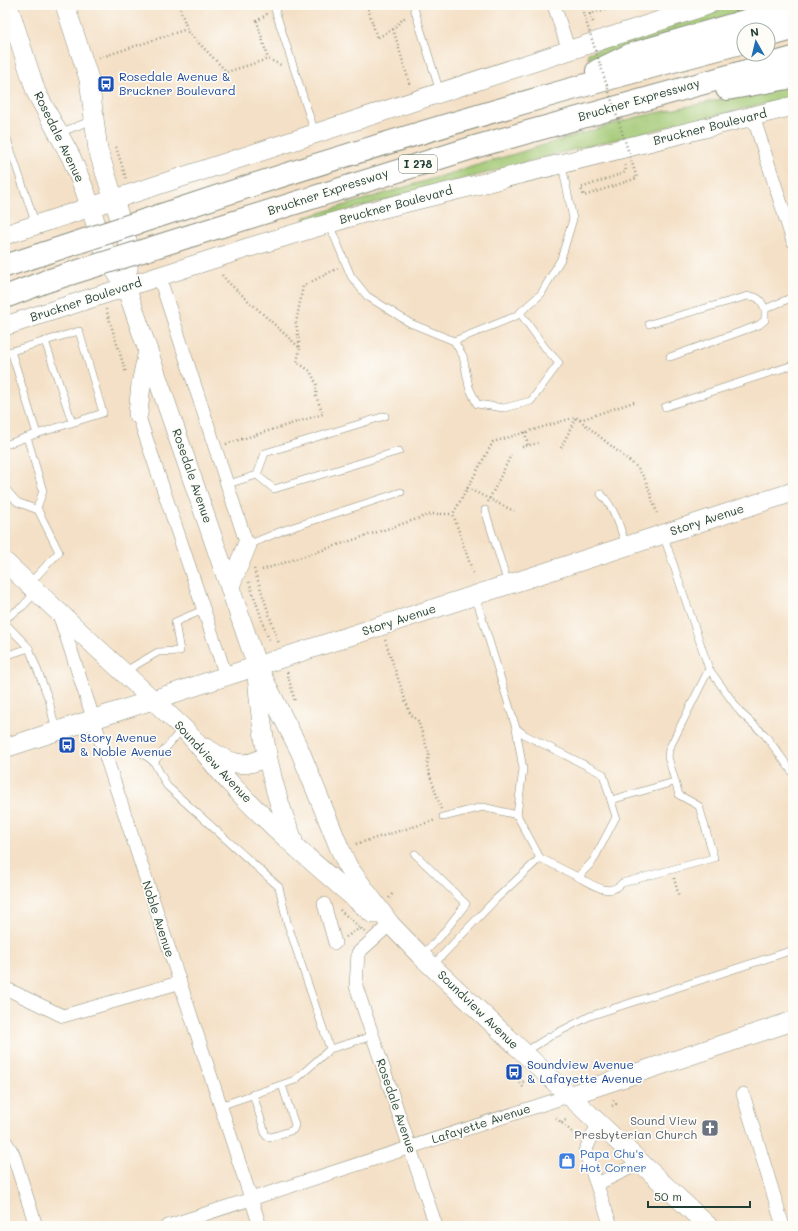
<svg xmlns="http://www.w3.org/2000/svg" width="798" height="1231" viewBox="0 0 798 1231" font-family="Mali,sans-serif">
	<style>
		.grass { fill: #a1c772; stroke: #608253 }
		.lines { fill: none; stroke-linecap: round; stroke-linejoin: round }
		.lane-casing { stroke: #8a8e7d; stroke-width: 8 }
		.street-casing { stroke: #8a8e7d; stroke-width: 14 }
		.secondary-casing { stroke: #8a8e7d; stroke-width: 20 }
		.highway-casing { stroke: #8a8e7d; stroke-width: 24 }
		.path { stroke: #8a8e7d; stroke-width: 2.5; stroke-dasharray: 1 3; stroke-linecap: butt }
		.lane { stroke: #fff; stroke-width: 7 }
		.street { stroke: #fff; stroke-width: 13 }
		.secondary { stroke: #fff; stroke-width: 19 }
		.highway { stroke: #fff; stroke-width: 22 }
		.highway-bridge-casing { stroke: #8a8e7d; stroke-width: 24; stroke-linecap: butt }
		.path-bridge { stroke: #8a8e7d; stroke-width: 2.5; stroke-dasharray: 1 3; stroke-linecap: butt }
		.highway-bridge { stroke: #fff; stroke-width: 22 }
		.labels { text-anchor: middle; stroke-width: 3.5; stroke-linejoin: round; paint-order: stroke }
		.shield { fill: #fdfcf7; stroke: #62766e; stroke-width: 1 }
		.shield-label { font-size: 11px; font-weight: bold; fill: #1f3d34 }
		.transit-label { font-size: 12px; fill: #164399; stroke: #fdfcf7; text-anchor: start }
		.street-label { font-size: 12px; fill: #1f3d34; stroke: #fdfcf7 }
		.worship-label { font-size: 12px; fill: #5b616d; stroke: #fdfcf7; text-anchor: end }
		.shop-label { font-size: 12px; fill: #366cbe; stroke: #fdfcf7; text-anchor: start }
	</style>
	<rect width="100%" height="100%" fill="#fdfcf7"/>
	<filter id="ink" filterUnits="userSpaceOnUse"><feTurbulence type="fractalNoise" baseFrequency=".025" numOctaves="2"/><feDisplacementMap in="SourceGraphic" scale="8" xChannelSelector="R" yChannelSelector="G"/><feConvolveMatrix kernelMatrix="1 2 1 2 8 2 1 2 1" color-interpolation-filters="sRGB"/></filter>
	<filter id="wash" filterUnits="userSpaceOnUse"><feTurbulence type="fractalNoise" baseFrequency=".012" numOctaves="4" result="noise"/><feDisplacementMap in="SourceGraphic" scale="16" xChannelSelector="R" yChannelSelector="G"/><feGaussianBlur stdDeviation="0.9" result="paint"/><feColorMatrix in="noise" values="0 0 0 0 0 0 0 0 0 0 0 0 0 0 0 0 0 1.4 0 .05"/><feComposite in="paint" operator="in"/></filter>
	<g filter="url(#wash)">
		<rect width="100%" height="100%" fill="#f4e0c6"/>
		<!-- grass -->
		<g class="grass">
			<polygon points="736,5 777,5 588,59 588,53"/>
			<polygon points="793,84 793,97 576,149 304,222 303,218 633,118"/>
		</g>
	</g>
	<g filter="url(#ink)">
		<g class="lines">
			<!-- lane casing -->
			<g class="lane-casing">
				<g id="lane">
					<polyline points="414,8 440,92"/>
					<polyline points="275,10 315,133"/>
					<polyline points="5,133 36,225"/>
					<polyline points="59,133 93,120"/>
					<polyline points="329,224 351,276 367,296 410,323 454,341 463,356 469,387 477,404 504,408 531,401 559,363 546,349 520,313"/>
					<path d="M649,324l99,-28c10,0 13,4 17,13l28,-12"/>
					<polyline points="45,341 72,422"/>
					<polyline points="454,341 516,316 541,294 561,259 573,219 562,165"/>
					<polyline points="11,351 37,434"/>
					<polyline points="5,353 79,331 103,413 27,437 43,491 37,508 59,552 29,584"/>
					<polyline points="670,357 759,325 765,320 765,309"/>
					<polyline points="665,407 793,365"/>
					<polyline points="5,445 27,437"/>
					<polyline points="257,475 274,489 399,451"/>
					<polyline points="228,484 257,475 265,453 385,416"/>
					<polyline points="5,488 17,502 38,510"/>
					<path d="M601,494c14,15 19,32 25,52"/>
					<polyline points="485,510 508,584"/>
					<polyline points="663,534 709,669 741,713 765,735 793,773"/>
					<polyline points="248,545 284,530 401,492"/>
					<polyline points="475,595 516,728 525,735 603,774 616,817 593,861 578,877 540,858 517,815"/>
					<polyline points="5,619 23,606 36,592"/>
					<polyline points="5,623 29,648 49,700 56,732"/>
					<polyline points="5,656 29,648"/>
					<polyline points="124,672 158,652 180,651 175,622 203,610"/>
					<polyline points="143,754 154,762 167,786 279,887 287,922 330,1049 373,1036"/>
					<polyline points="154,762 182,729"/>
					<polyline points="611,800 674,782"/>
					<polyline points="443,817 483,807 517,815 523,769 516,728"/>
					<polyline points="415,854 466,904 440,937 422,955"/>
					<path d="M578,877c14,7 31,21 44,6l92,-25 -15,-52 -20,-11 -11,-38 1,-8 40,-80"/>
					<polyline points="432,966 496,899 540,858"/>
					<polyline points="525,1052 549,1037 590,1016 793,950"/>
					<polyline points="253,1094 266,1136 271,1137 293,1130 295,1125 282,1085"/>
					<polyline points="220,1106 295,1080 330,1049"/>
				</g>
			</g>
			<!-- street casing -->
			<g class="street-casing">
				<g id="street">
					<polyline points="554,5 569,51"/>
					<polyline points="753,116 793,241"/>
					<polyline points="159,276 247,545"/>
					<polyline points="138,414 226,676"/>
					<polyline points="59,614 260,1226"/>
					<polyline points="324,904 335,943"/>
					<polyline points="390,924 358,953 356,986 436,1226"/>
					<polyline points="5,988 63,1016 178,983"/>
					<polyline points="743,1094 783,1226"/>
					<polyline points="598,1124 585,1151 611,1226"/>
					<polyline points="5,1141 13,1154 36,1226"/>
					<polyline points="597,1184 640,1163"/>
					<polyline points="168,1226 568,1096"/>
				</g>
			</g>
			<!-- secondary casing -->
			<g class="secondary-casing">
				<g id="secondary">
					<polyline points="8,5 36,92 71,157 85,191 107,258 126,287 257,666 300,751 339,847 348,867 390,924 421,956 708,1226"/>
					<polyline points="65,5 89,79 98,150 130,250 128,269"/>
					<polyline points="5,235 708,5"/>
					<polyline points="5,326 247,248 364,213 793,106"/>
					<polyline points="138,414 141,384 148,351"/>
					<path d="M5,562l178,166c17,17 31,38 48,56 44,47 93,88 142,130"/>
					<polyline points="230,586 247,545"/>
					<path d="M257,674c4,58 13,112 36,166"/>
					<polyline points="5,748 793,492"/>
					<path d="M206,748c21,14 38,23 60,8"/>
					<polyline points="568,1096 793,1021"/>
				</g>
			</g>
			<!-- highway casing -->
			<g class="highway-casing">
				<g id="highway">
					<polyline points="768,36 793,29"/>
					<polyline points="597,71 632,54 793,7"/>
					<polyline points="727,89 793,77"/>
					<path d="M183,208c185,-62 372,-116 561,-166"/>
					<polyline points="193,235 478,146 793,58"/>
					<polyline points="5,266 39,255"/>
					<polyline points="5,297 47,281"/>
				</g>
			</g>
			<!-- path -->
			<g class="path">
				<polyline points="179,5 188,32 227,72 268,59 283,66"/>
				<polyline points="367,5 377,38 393,29 406,16"/>
				<polyline points="267,14 257,21 268,59"/>
				<polyline points="593,22 590,14 617,5"/>
				<polyline points="393,29 410,85"/>
				<polyline points="99,58 187,29"/>
				<polyline points="116,147 126,178"/>
				<polyline points="625,165 626,172"/>
				<polyline points="222,275 228,282 300,348 296,323 303,286 338,268"/>
				<polyline points="106,309 126,373"/>
				<polyline points="580,420 637,401"/>
				<polyline points="525,432 528,446"/>
				<polyline points="226,444 323,414 316,396 317,385 310,371 297,362 300,348"/>
				<polyline points="522,447 538,443"/>
				<polyline points="561,448 576,417"/>
				<polyline points="467,488 514,511"/>
				<polyline points="488,502 511,455"/>
				<polyline points="254,569 279,644"/>
				<polyline points="262,570 432,514 453,514"/>
				<polyline points="473,573 453,514 493,442 576,417 638,468 646,481 657,513"/>
				<polyline points="249,582 269,640"/>
				<polyline points="385,640 410,714 418,721 429,754 427,766 441,809"/>
				<polyline points="287,672 295,702"/>
				<polyline points="356,844 436,820"/>
				<polyline points="674,878 679,897"/>
				<polyline points="389,898 393,893"/>
				<polyline points="340,910 365,932"/>
				<polyline points="346,937 360,928"/>
				<polyline points="573,1064 579,1062 581,1065"/>
				<polyline points="523,1087 520,1083 525,1081"/>
				<polyline points="612,1106 616,1104 613,1099"/>
				<polyline points="556,1118 578,1137"/>
				<polyline points="561,1122 566,1120"/>
			</g>
			<!-- lane -->
			<use href="#lane" class="lane"/>
			<!-- street -->
			<use href="#street" class="street"/>
			<!-- secondary -->
			<use href="#secondary" class="secondary"/>
			<!-- highway -->
			<use href="#highway" class="highway"/>
			<!-- highway-bridge casing -->
			<g class="highway-bridge-casing">
				<g id="highway-bridge">
					<polyline points="39,255 183,208"/>
					<polyline points="47,281 193,235"/>
				</g>
			</g>
			<!-- path-bridge -->
			<polyline class="path-bridge" points="594,5 582,9 637,178 584,196 581,188 626,172"/>
			<!-- highway-bridge -->
			<use href="#highway-bridge" class="highway-bridge"/>
		</g>
	</g>
	<!-- icons -->
	<defs>
		<g id="bus-square" transform="scale(0.9)"><rect x="-9" y="-9" width="18" height="18" rx="4" fill="#1a4fb4" stroke="#fdfcf7"/><path d="M-5-6H5V4H4V6H2V4H-2V6H-4V4H-5ZM-3.5-4V0h7V-4ZM-3.5 1.2v1.5H-2V1.2ZM2 1.2v1.5H3.5V1.2Z" fill="#fff"/></g>
		<g id="church-square" transform="scale(0.9)"><rect x="-9" y="-9" width="18" height="18" rx="4" fill="#6b7280" stroke="#fdfcf7"/><path d="M-1.2-6h2.4v3.5h3.3v2.4h-3.3V6h-2.4V-.1h-3.3v-2.4h3.3Z" fill="#fff"/></g>
		<g id="shop-square" transform="scale(0.9)"><rect x="-9" y="-9" width="18" height="18" rx="4" fill="#3f7fe0" stroke="#fdfcf7"/><path d="M-5-2.5h2.3a2.7 3.5 0 0 1 5.4 0H5L5.5 6h-11ZM-1.5-2.5h3a1.5 2.3 0 0 0-3 0Z" fill="#fff"/></g>
	</defs>
	<g fill-rule="evenodd">
		<use href="#bus-square" x="106" y="84"/>
		<use href="#bus-square" x="67" y="745"/>
		<use href="#bus-square" x="514" y="1072"/>
		<use href="#church-square" x="710" y="1128"/>
		<use href="#shop-square" x="567" y="1161"/>
	</g>
	<g class="labels">
		<!-- shield labels -->
		<rect class="shield" x="399" y="155" width="38" height="18" rx="3"/>
		<g class="shield-label">
			<text x="418" y="168">I 278</text>
		</g>
		<!-- transit labels -->
		<g class="transit-label">
			<text x="119" y="81">Rosedale Avenue &amp;<tspan x="119" dy="14">Bruckner Boulevard</tspan></text>
			<text x="80" y="742">Story Avenue<tspan x="80" dy="14">&amp; Noble Avenue</tspan></text>
			<text x="527" y="1069">Soundview Avenue<tspan x="527" dy="14">&amp; Lafayette Avenue</tspan></text>
		</g>
		<!-- street labels -->
		<g class="street-label">
			<text transform="translate(639 100) rotate(-16)" y="4">Bruckner Expressway</text>
			<text transform="translate(710 127) rotate(-14)" y="4">Bruckner Boulevard</text>
			<text transform="translate(59 137) rotate(64)" y="4">Rosedale Avenue</text>
			<text transform="translate(328 192) rotate(-18)" y="4">Bruckner Expressway</text>
			<text transform="translate(396 205) rotate(-15)" y="4">Bruckner Boulevard</text>
			<text transform="translate(86 300) rotate(-18)" y="4">Bruckner Boulevard</text>
			<text transform="translate(192 476) rotate(71)" y="4">Rosedale Avenue</text>
			<text transform="translate(707 520) rotate(-18)" y="4">Story Avenue</text>
			<text transform="translate(399 620) rotate(-18)" y="4">Story Avenue</text>
			<text transform="translate(213 762) rotate(47)" y="4">Soundview Avenue</text>
			<text transform="translate(158 919) rotate(72)" y="4">Noble Avenue</text>
			<text transform="translate(478 1010) rotate(44)" y="4">Soundview Avenue</text>
			<text transform="translate(396 1106) rotate(71)" y="4">Rosedale Avenue</text>
			<text transform="translate(481 1124) rotate(-18)" y="4">Lafayette Avenue</text>
		</g>
		<!-- worship labels -->
		<g class="worship-label">
			<text x="697" y="1125">Sound View<tspan x="697" dy="14">Presbyterian Church</tspan></text>
		</g>
		<!-- shop labels -->
		<g class="shop-label">
			<text x="580" y="1158">Papa Chu's<tspan x="580" dy="14">Hot Corner</tspan></text>
		</g>
	</g>
	<!-- margin -->
	<rect width="798" height="1231" fill="none" stroke="#fdfcf7" stroke-width="20"/>
	<!-- north arrow -->
	<g transform="translate(756 42) rotate(352)"><circle r="19" fill="#fdfcf7" stroke="#a4b0a9"/>
	<path d="M0-3L7 15L0 10L-7 15Z" fill="#1f6fb2"/>
	<text y="-6" font-size="11" font-weight="bold" text-anchor="middle" fill="#1f3d34">N</text>
	</g>
	<!-- scale -->
	<path d="M648 1201v6h102v-6" fill="none" stroke="#1f3d34" stroke-width="2"/>
	<text x="654" y="1201" font-size="12" fill="#1f3d34" stroke="#fdfcf7" stroke-width="3" paint-order="stroke">50 m</text>
</svg>
